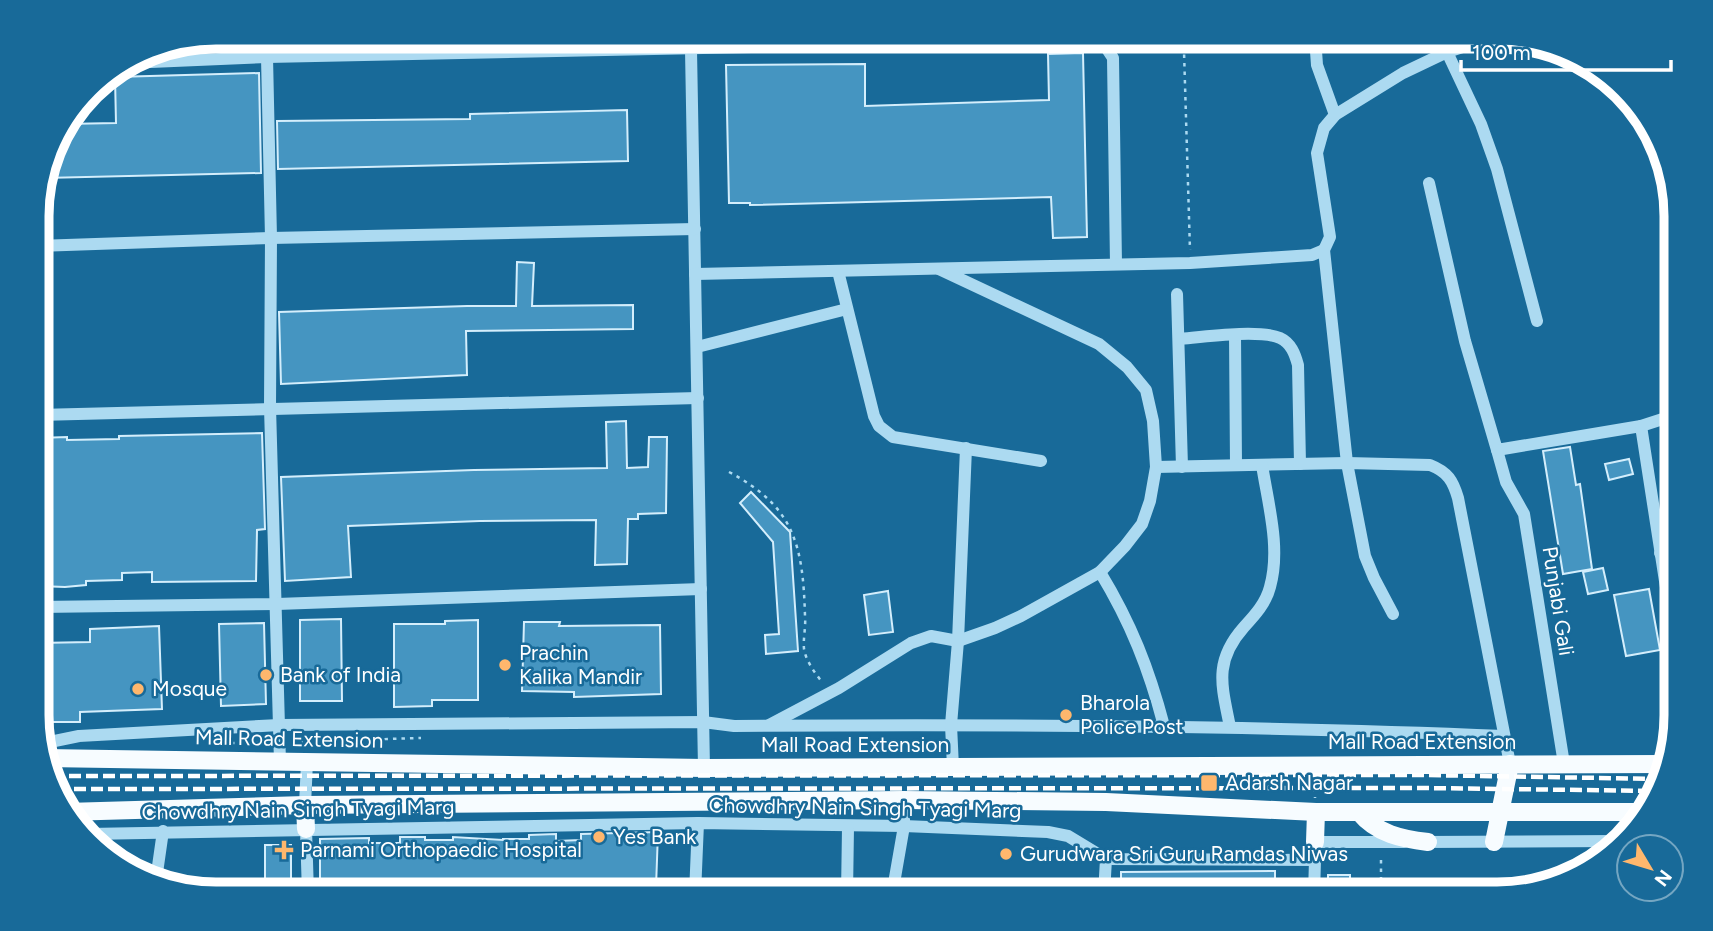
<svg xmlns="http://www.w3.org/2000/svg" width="1713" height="931" viewBox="0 0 1713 931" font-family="Figtree,sans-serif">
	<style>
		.building { fill: #4595c1; stroke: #d4eefc; stroke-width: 2 }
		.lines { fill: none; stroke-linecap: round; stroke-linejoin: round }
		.path { stroke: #acdaf1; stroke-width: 2.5; stroke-dasharray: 3.5 5; stroke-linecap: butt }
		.minor { stroke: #acdaf1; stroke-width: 12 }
		.major { stroke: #f7fcff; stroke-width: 18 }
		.rail { stroke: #fff; stroke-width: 4.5; stroke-dasharray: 12 5; stroke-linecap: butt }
		.poi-dot { fill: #ffb76d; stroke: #186a99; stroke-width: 2.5 }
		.labels { text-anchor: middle; stroke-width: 5; stroke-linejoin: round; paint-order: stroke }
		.street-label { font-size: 21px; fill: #fff; stroke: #186a99 }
		.poi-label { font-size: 21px; fill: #fff; stroke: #186a99; text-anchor: start }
		.rim { fill: none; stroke: #fff; stroke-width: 9 }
	</style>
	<rect width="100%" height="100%" fill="#186a99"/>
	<!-- building -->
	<g class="building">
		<polygon points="1083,53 1087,237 1053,238 1051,197 750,205 750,203 729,203 726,65 865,64 865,106 1049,100 1048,54"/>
		<polygon points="259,73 261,173 44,178 55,136 64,124 116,123 115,77"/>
		<polygon points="627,110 628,161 278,169 277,121 470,119 470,114"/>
		<polygon points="517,262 534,263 532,306 633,305 633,329 466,331 467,375 281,384 279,312 467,306 516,306"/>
		<polygon points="626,421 627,468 648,467 649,437 667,437 666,513 638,514 638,519 628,519 627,564 595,565 596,520 480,521 348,526 351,577 285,581 281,477 474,470 607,468 606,422"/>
		<polygon points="262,433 265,529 257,530 256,581 152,582 152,572 122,573 122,580 86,581 86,585 65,587 39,586 41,533 38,533 38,438 67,437 67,440 119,439 119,436"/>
		<polygon points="1570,447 1576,485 1580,484 1592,569 1563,574 1543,451"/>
		<polygon points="1629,459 1633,474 1609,480 1605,464"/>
		<polygon points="751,492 790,532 798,651 766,654 765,635 779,634 773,542 740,503"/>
		<polygon points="1603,568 1608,590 1588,594 1583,572"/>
		<polygon points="1649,589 1660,650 1626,656 1614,595"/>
		<polygon points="888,591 893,632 869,635 864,595"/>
		<polygon points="341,619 342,701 300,701 300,620"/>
		<polygon points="478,620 478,700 432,700 432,706 394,707 394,624 445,624 445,621"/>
		<polygon points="524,622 560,622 559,626 660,625 661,694 574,697 574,692 522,691"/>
		<polygon points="264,623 266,704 221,706 219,624"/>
		<polygon points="159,626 162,709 80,712 80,722 38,722 38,643 90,642 90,629"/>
		<polygon points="658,832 656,887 502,890 502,884 477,883 477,892 320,893 320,839 369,838 369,843 400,843 400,837 425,837 425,840 453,840 453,837 503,840 503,839 529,839 529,835 556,834 556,841 581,840 581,834"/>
		<rect x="265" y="845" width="26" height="47"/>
		<polygon points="1275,871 1275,879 1292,879 1291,894 1121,894 1121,872"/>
		<rect x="1328" y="875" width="22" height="19"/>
		<polygon points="1403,880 1453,882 1453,880 1473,880 1473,894 1382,894 1381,881"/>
	</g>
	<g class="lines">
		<!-- path -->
		<g class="path">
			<polyline points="1159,37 1159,51 1184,51 1190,250"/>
			<path d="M729,472c66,35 74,74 76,144 1,11 -2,22 -1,33 2,12 11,24 18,33"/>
			<polyline points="291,742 421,738"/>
			<polyline points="214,743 267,743"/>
			<polyline points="1315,780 1315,798"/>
			<polyline points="1381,860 1381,894"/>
		</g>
		<!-- minor -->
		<g class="minor">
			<polyline points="1315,37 1317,65 1335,115"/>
			<polyline points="691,50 704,768"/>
			<polyline points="1447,52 1481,124 1497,169 1537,321"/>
			<polyline points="267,57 271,238 270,407 280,762"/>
			<polyline points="127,63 267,57 1094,40 1105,46 1113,58 1116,264"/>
			<polyline points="1429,183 1465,341 1497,450 1641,426 1676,652"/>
			<polyline points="37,246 271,238 695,229"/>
			<polyline points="838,271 874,416 879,426 893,437 1041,461"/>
			<polyline points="695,274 1190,263 1312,255 1324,250"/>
			<polyline points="1177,294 1182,467"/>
			<polyline points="1235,335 1236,465"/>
			<path d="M1179,339c23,-2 80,-10 101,-1 11,5 15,16 18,27l2,99"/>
			<polyline points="697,347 847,309"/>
			<polyline points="38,415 698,398"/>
			<polyline points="1641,426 1675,415"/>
			<polyline points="1497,450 1506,482 1524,514 1564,764"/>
			<path d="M1156,467l191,-4 83,2c18,7 23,16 28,33l52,266"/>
			<polyline points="1660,553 1676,549"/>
			<path d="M1100,572c31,51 49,97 64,154"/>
			<polyline points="38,607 277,604 701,589"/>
			<polyline points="1393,614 1374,578 1365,556 1347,463 1324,250 1330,237 1317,153 1324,128 1335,115 1403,73 1447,52 1478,42 1502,38"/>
			<polyline points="769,725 839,688 911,643 931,636 958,641 995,628 1021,616 1100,572 1125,546 1142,524 1150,501 1156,467 1153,421 1146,390 1127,367 1099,344 939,269"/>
			<path d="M1230,727c-8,-41 -17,-65 14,-100 11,-12 22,-24 26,-40 11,-39 -2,-83 -8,-122"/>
			<path d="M40,744l39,-8 200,-11 424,-3 31,4c257,-2 514,-1 770,10"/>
			<polyline points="953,767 951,725 958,641 966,448"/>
			<polyline points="305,805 307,762"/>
			<polyline points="306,829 308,894"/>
			<polyline points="88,834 698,823 904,826 1048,832 1068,836 1106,859 1315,860 1315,842 1404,842"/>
			<polyline points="1422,842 1617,841"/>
			<polyline points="156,880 163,831"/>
			<polyline points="696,885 947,891 947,894"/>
			<polyline points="893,889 904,826 904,800"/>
			<polyline points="660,894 695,893"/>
			<polyline points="695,894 698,823"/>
			<polyline points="847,894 848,827"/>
			<polyline points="1104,894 1106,859"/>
			<polyline points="1314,894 1315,860"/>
		</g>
		<!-- major -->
		<g class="major">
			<polyline points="45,758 704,768 1665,764"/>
			<polyline points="305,805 306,829"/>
			<polyline points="66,812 305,805 904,800 1106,802 1316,812 1642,812"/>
			<path d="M1359,812c18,22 43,27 69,30"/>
			<polyline points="1315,842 1316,812"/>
			<polyline points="1494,842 1510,764"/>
		</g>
		<!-- rail -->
		<g class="rail">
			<polyline points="52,776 1423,775 1661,779"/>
			<polyline points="57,789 1423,788 1659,791"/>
		</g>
	</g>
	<!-- markers -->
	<g class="poi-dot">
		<circle cx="505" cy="665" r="7"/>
		<circle cx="266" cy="675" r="7"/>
		<circle cx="138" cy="689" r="7"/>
		<circle cx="1066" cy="715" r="7"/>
		<rect x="1200" y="774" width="18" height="18" rx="3.5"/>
		<circle cx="599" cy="837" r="7"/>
		<path d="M280.5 839.5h7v7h7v7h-7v7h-7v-7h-7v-7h7z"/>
		<circle cx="1006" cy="854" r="7"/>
	</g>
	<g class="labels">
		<!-- street labels -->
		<g class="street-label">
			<text transform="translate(1558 601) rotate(81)" y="7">Punjabi Gali</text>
			<text transform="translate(289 739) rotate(1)" y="7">Mall Road Extension</text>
			<text x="1422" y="749">Mall Road Extension</text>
			<text x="855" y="752">Mall Road Extension</text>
			<text transform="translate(865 808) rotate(1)" y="7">Chowdhry Nain Singh Tyagi Marg</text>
			<text transform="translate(298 810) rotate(-1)" y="7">Chowdhry Nain Singh Tyagi Marg</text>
		</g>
		<!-- poi labels -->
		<g class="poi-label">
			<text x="519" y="660">Prachin<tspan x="519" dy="24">Kalika Mandir</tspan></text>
			<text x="280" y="682">Bank of India</text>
			<text x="152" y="696">Mosque</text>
			<text x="1080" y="710">Bharola<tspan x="1080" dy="24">Police Post</tspan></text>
			<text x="1225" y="790">Adarsh Nagar</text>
			<text x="613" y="844">Yes Bank</text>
			<text x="300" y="857">Parnami Orthopaedic Hospital</text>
			<text x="1020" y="861">Gurudwara Sri Guru Ramdas Niwas</text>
		</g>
	</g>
	<!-- crop -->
	<path d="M0 0H1713V931H0ZM216 49H1497A167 167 0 0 1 1664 216V715A167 167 0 0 1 1497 882H216A167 167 0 0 1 49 715V216A167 167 0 0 1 216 49Z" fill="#186a99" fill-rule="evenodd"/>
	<path class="rim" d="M216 49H1497A167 167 0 0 1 1664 216V715A167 167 0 0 1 1497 882H216A167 167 0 0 1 49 715V216A167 167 0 0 1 216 49Z"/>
	<!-- north arrow -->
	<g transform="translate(1650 868) rotate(128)"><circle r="33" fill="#186a99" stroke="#74a6c2" stroke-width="2"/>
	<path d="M0-5L12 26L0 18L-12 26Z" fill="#ffb76d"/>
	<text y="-10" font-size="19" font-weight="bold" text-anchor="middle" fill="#ffffff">N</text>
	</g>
	<!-- scale -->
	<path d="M1461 60v10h210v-10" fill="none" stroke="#ffffff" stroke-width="3.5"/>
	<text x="1472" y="60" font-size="21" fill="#ffffff" stroke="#186a99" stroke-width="5" paint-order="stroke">100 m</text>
</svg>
